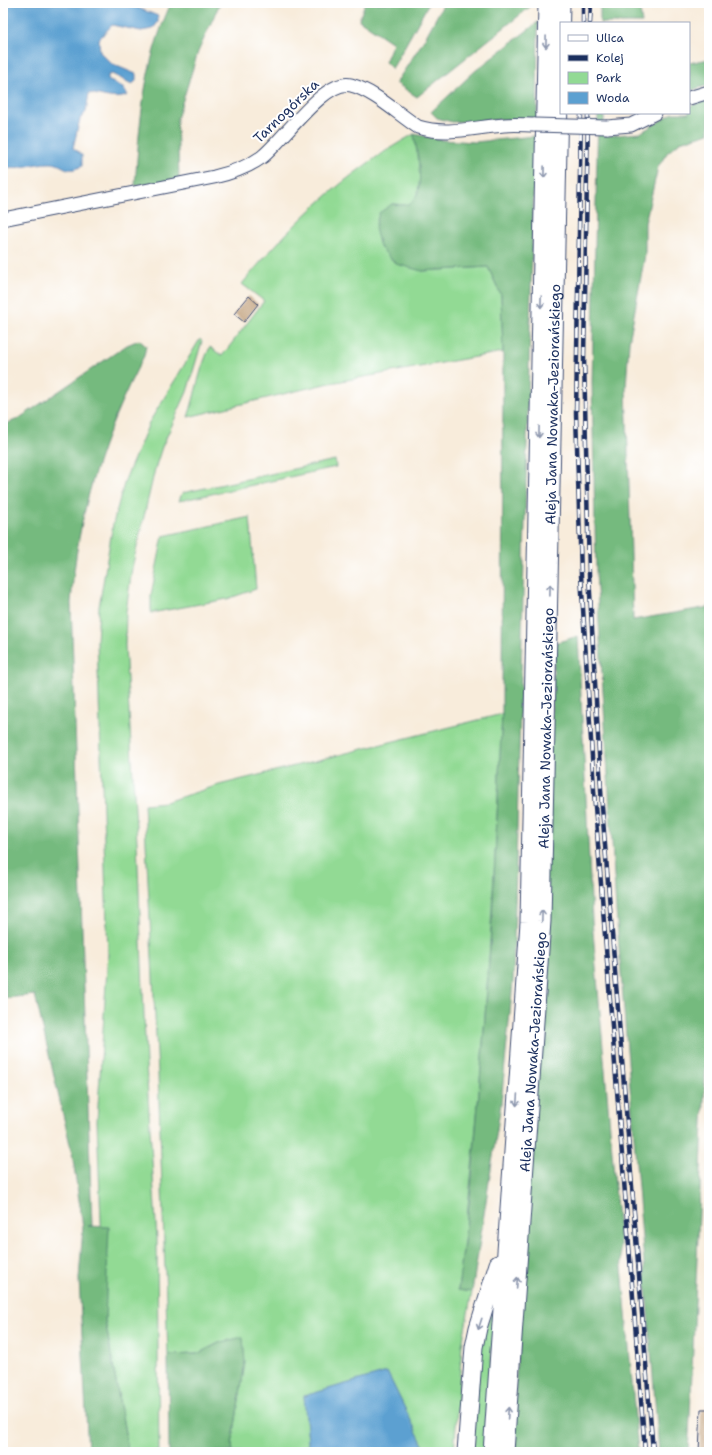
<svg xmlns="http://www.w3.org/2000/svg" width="712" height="1455" viewBox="0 0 712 1455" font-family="'Shantell Sans',sans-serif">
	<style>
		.green { fill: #92da94; stroke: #568479 }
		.forest { fill: #75ba7e; stroke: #48746e }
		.water { fill: #5ca0d1; stroke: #3c6898 }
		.building { fill: #c09f79 }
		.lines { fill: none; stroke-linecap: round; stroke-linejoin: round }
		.minor-casing { stroke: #3c4b71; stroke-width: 15 }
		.major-casing { stroke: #3c4b71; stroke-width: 19 }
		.minor { stroke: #fff; stroke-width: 13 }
		.major { stroke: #fff; stroke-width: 17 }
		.rail-casing { stroke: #1b2f5e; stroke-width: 4.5 }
		.rail { stroke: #fff; stroke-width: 3; stroke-dasharray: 9; stroke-linecap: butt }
		.minor-bridge-casing { stroke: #3c4b71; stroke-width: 15; stroke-linecap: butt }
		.minor-bridge { stroke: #fff; stroke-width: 13 }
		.oneway { stroke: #8d97ae }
		.labels { text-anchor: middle; stroke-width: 4; stroke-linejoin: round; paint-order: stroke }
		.street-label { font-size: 14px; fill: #1b2f5e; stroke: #fff }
	</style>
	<rect width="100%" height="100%" fill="#fff"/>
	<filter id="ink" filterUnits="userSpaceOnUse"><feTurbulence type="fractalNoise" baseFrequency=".025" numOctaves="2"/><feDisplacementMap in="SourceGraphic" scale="8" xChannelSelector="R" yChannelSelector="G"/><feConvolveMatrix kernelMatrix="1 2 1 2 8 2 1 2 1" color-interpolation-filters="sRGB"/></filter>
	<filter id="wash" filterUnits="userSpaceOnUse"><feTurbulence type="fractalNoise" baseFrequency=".012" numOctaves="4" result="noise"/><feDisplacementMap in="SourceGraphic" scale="16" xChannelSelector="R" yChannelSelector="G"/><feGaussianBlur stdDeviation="0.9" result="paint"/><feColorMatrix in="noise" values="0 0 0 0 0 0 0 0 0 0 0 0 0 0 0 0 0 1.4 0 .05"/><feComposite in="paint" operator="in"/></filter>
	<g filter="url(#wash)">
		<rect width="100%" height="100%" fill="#f8ecdb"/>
		<!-- green -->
		<g class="green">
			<path d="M414,134c2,16 16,68 -10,71 -4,0 -8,-1 -12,-1l30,67 66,-4 13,28 2,57 -178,32 -137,33c8,-23 11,-48 22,-70l12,9 42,-55 -22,-17c48,-59 105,-113 172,-150z"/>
			<polygon points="200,339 202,341 187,392 162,447 155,469 132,568 126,612 125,646 137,842 146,1064 157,1240 159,1452 128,1450 105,1320 97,1121 108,954 97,641 99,607 113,524 125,480 150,421"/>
			<polygon points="335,460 336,467 179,501 182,493"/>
			<polygon points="250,517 256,589 227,599 151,613 151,595 163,536"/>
			<path d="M502,714c-9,192 -19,385 -44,576l14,2 -10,53 -8,107h-31l2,-3 -38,-77 -83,24 5,56h-76l-1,-7 13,-83 -24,-20 -24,12 -29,1 -10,-281 -14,-270 21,-2 54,-17z"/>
			<polygon points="709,1270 709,1332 706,1331"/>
			<polygon points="495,1311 484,1452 472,1452 481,1341 490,1316"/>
		</g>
		<!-- forest -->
		<g class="forest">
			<path d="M171,3h49l-22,49 -21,67 2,60 -44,7c5,-67 8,-120 36,-183z"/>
			<polygon points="365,3 429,3 392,69 385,62 393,43 359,20"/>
			<polygon points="444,3 535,3 417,97 396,83 424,40"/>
			<polygon points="600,3 639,3 642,23 600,23"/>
			<polygon points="538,22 537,118 452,122 437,118 431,112 475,71"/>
			<polygon points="709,59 709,85 689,91 689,63"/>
			<polygon points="709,100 709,133 680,142 667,153 658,167 645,223 645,255 629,342 626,387 633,620 709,607 709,1057 706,1056 690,1416 688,1452 659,1452 616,910 596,572 592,383 598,113 627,113 604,114 604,136 640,133 673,113 689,113 689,106"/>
			<path d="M414,134l28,6 33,2 60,-6 -22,846 -12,122 -29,188 -14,-2 13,-102 12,-143 9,-126 10,-205 1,-362 -2,-57 -13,-28 -66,4 -26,-7 -16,-17 -5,-19 4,-15 13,-9c4,0 8,1 12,1 26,-3 12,-55 10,-71z"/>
			<path d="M139,340l7,6 -2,10c-42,78 -67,159 -73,247l21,623h-4l21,1 -4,93 23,130 10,2h-50l-9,-173 4,-52 -11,-74 -37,-158 -29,3 -3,-29v-544l15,-6 109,-74z"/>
			<polygon points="578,636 592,920 638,1452 512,1452 555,643"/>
			<polygon points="243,1337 245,1362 232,1445 233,1452 169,1452 168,1355 197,1354 221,1342"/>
		</g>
		<!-- water -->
		<g class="water">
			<path d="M3,3h129l4,4 22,9v6l-5,7 -12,2 -29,-6 -13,14 1,13 12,12 24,10v7l-4,3 -20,-10 -4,1v5l14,7 6,8c-11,6 -27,0 -39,-2l-3,19 -6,7 -7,29 9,7v11c-17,9 -18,-3 -32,-3 -18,0 -28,7 -47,4z"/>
			<polygon points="387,1372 425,1449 423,1452 309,1452 304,1396"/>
		</g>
		<g id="blocks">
			<!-- building -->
			<g class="building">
				<polygon points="249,296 258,304 244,322 234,314"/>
				<polygon points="701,1409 709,1409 709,1452 699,1452"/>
			</g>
		</g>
	</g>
	<g filter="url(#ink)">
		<use href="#blocks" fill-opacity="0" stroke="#3c4b71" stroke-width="1"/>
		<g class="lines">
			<!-- minor casing -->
			<g class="minor-casing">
				<g id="minor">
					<polyline points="689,98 709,92"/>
					<polyline points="607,127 631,125 655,113"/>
					<path d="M3,219l211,-42c17,-4 33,-9 48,-20 21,-16 63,-79 89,-72 23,6 47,29 67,42 29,9 57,0 86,-2 10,-1 21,0 31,0"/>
				</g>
			</g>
			<!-- major casing -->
			<g class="major-casing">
				<g id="major">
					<polyline points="466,1452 474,1347 478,1328 498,1264"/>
					<polyline points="492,1452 529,922 547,3"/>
					<path id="s1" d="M505,1452l37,-531 19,-918"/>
				</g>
			</g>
			<!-- minor -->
			<use href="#minor" class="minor"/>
			<!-- major -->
			<use href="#major" class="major"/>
			<!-- rail casing -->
			<g class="rail-casing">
				<g id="rail">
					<polyline points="583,23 583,3"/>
					<polyline points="590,23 591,3"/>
					<polyline points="581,113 576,413 581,575 595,806 645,1452"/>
					<polyline points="588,113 584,358 589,575 602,807 653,1452"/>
				</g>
			</g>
			<!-- rail -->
			<use href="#rail" class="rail"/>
			<!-- minor-bridge casing -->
			<g class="minor-bridge-casing">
				<polyline id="minor-bridge" points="535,125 607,127"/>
			</g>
			<!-- minor-bridge -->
			<use href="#minor-bridge" class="minor-bridge"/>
		</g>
		<!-- one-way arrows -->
		<defs><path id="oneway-shaft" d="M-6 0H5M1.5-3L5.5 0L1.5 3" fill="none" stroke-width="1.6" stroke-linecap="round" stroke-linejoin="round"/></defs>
		<g class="oneway">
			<use href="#oneway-shaft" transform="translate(546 42) rotate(91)"/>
			<use href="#oneway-shaft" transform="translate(544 172) rotate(91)"/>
			<use href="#oneway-shaft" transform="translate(541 302) rotate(91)"/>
			<use href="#oneway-shaft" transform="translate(539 432) rotate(91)"/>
			<use href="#oneway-shaft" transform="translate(550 590) rotate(-89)"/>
			<use href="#oneway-shaft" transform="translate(542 916) rotate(-88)"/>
			<use href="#oneway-shaft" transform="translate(517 1100) rotate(94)"/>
			<use href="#oneway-shaft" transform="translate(517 1283) rotate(-86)"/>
			<use href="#oneway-shaft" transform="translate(480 1324) rotate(108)"/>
			<use href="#oneway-shaft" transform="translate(508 1413) rotate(-86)"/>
		</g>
	</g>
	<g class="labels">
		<!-- street labels -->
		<g class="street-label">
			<text transform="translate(286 111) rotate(-44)" y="5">Tarnogórska</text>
			<text dy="5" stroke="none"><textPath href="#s1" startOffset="1049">Aleja Jana Nowaka-Jeziorańskiego</textPath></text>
			<text dy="5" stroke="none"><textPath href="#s1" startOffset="725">Aleja Jana Nowaka-Jeziorańskiego</textPath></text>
			<text dy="5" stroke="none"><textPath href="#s1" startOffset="401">Aleja Jana Nowaka-Jeziorańskiego</textPath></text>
		</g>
	</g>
	<!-- margin -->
	<rect width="712" height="1455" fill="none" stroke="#fff" stroke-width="16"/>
	<!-- legend -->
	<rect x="560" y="22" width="130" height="92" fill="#ffffff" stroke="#a4acbf"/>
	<rect x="568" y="35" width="20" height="6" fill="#ffffff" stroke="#a4acbf"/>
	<text x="596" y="42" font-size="12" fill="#1b2f5e">Ulica</text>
	<rect x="568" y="55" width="20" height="6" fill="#1b2f5e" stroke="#a4acbf"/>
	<text x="596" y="62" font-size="12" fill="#1b2f5e">Kolej</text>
	<rect x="568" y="72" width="20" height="12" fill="#92da94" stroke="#a4acbf"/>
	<text x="596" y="82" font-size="12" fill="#1b2f5e">Park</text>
	<rect x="568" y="92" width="20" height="12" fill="#5ca0d1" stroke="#a4acbf"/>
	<text x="596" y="102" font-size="12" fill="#1b2f5e">Woda</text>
</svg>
